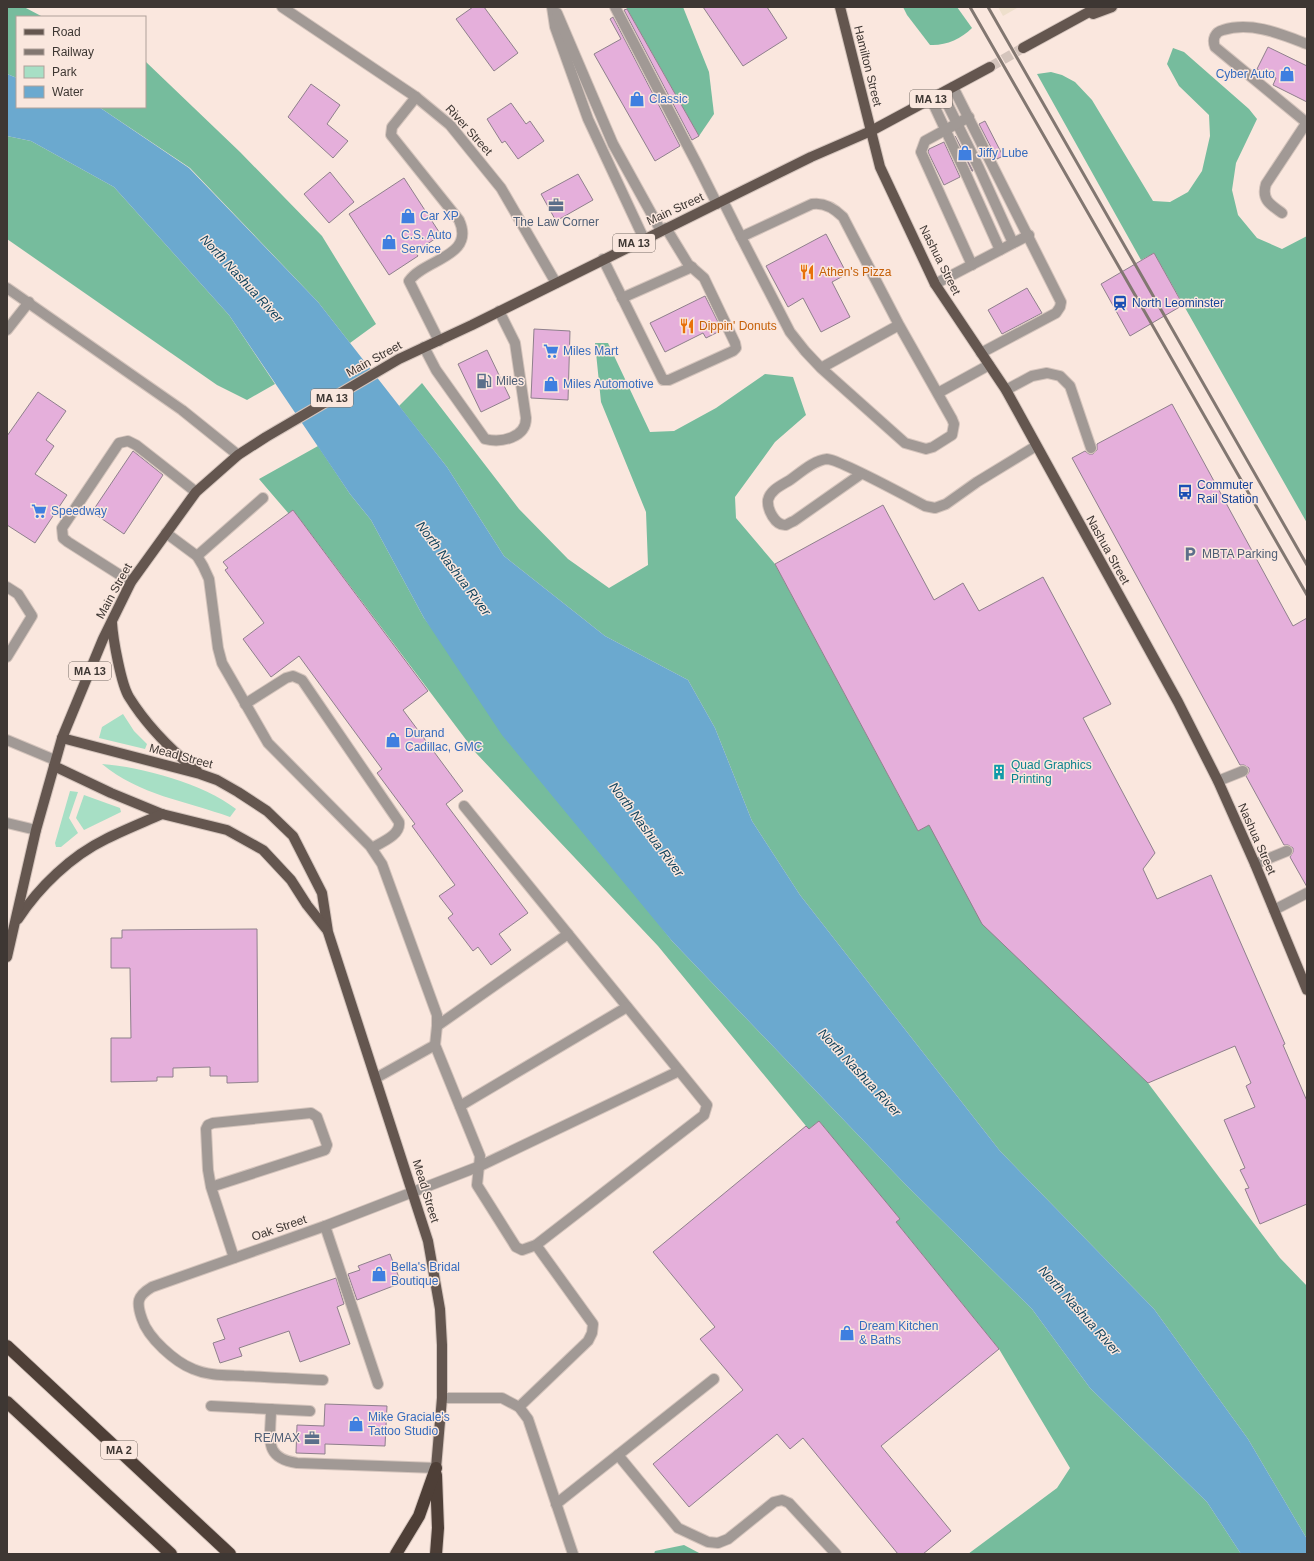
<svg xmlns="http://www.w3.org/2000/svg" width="1314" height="1561" viewBox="0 0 1314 1561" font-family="Helvetica,sans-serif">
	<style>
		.commercial { fill: #eedfcc }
		.green { fill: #a7dfc5 }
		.forest { fill: #76bc9d }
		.water { fill: #6ba9cf }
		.building { fill: #e5afdb; stroke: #8f808c }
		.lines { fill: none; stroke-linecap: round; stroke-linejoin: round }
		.major-tunnel { stroke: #d4c4bc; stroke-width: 10; stroke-dasharray: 10 5; stroke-linecap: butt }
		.minor-casing { stroke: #d4c4bc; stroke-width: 12 }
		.major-casing { stroke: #d4c4bc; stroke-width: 12 }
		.highway-casing { stroke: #d4c4bc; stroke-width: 14 }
		.minor { stroke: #a19995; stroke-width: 10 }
		.major { stroke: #64564f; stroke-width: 10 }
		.highway { stroke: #4e3f37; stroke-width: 12 }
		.rail { stroke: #827771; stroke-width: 3 }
		.labels { text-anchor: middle; stroke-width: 3; stroke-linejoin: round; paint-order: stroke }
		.shield { fill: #fae7de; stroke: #766c66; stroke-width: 1 }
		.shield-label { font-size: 11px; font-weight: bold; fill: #3e3733 }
		.street-label { font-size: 12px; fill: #3e3733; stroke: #fae7de }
		.shop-label { font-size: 12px; fill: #366cbe; stroke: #fae7de; text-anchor: start }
		.service-label { font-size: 12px; fill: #4e5e75; stroke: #fae7de; text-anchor: start }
		.food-label { font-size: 12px; fill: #c56008; stroke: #fae7de; text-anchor: start }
		.transit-label { font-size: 12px; fill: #164399; stroke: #fae7de; text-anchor: start }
		.culture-label { font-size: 12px; fill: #0d838f; stroke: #fae7de; text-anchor: start }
		.water-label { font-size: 13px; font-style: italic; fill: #12445e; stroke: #fae7de }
	</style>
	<rect width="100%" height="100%" fill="#fae7de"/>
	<!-- commercial -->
	<polygon class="commercial" points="998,7 1019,7 1003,16"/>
	<!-- green -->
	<g class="green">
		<polygon points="123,714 134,731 147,744 145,749 99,738 102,727"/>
		<path d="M102,764c40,3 102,20 134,45l-6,8c-44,-16 -91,-22 -128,-53z"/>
		<polygon points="70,791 78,792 69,818 78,833 61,847 56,847 55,843"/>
		<polygon points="84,795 120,808 121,812 84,830 76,818"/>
	</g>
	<!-- forest -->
	<g class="forest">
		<polygon points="7,7 24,7 43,17 17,17 17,78 7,74"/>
		<polygon points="626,7 683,7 709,72 714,114 699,136"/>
		<path d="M903,7h54l15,21c-11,11 -27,18 -42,17l-23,-30z"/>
		<polygon points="1173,48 1184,52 1249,109 1257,119 1236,163 1232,190 1238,215 1257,238 1282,249 1307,236 1307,523 1154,253 1141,260 1037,74 1051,72 1062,75 1075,82 1092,100 1153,201 1170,202 1188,192 1202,171 1210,136 1209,115 1179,86 1167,64"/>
		<polygon points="146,62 240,152 322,236 376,324 350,343 318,302 190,168 99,107 145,107"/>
		<polygon points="7,136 31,141 114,187 229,315 275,384 247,400 217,385 7,239"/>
		<polygon points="595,343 608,343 650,432 674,431 716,408 765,374 793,377 806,415 775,442 735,497 736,518 775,564 918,831 929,825 1072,1009 1148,1083 1280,1258 1307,1286 1307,1539 1248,1439 1154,1309 1000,1151 800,895 752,821 715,728 688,680 605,636 504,556 447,467 399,406 422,383 519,509 568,559 609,588 648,565 646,512 601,402"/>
		<polygon points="318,446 350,494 371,520 424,618 672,941 906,1185 1032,1309 1090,1388 1207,1502 1241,1554 968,1554 1057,1488 1070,1468 999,1349 896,1222 899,1218 819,1121 809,1129 806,1126 658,946 476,753 293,510 289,514 259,479"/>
		<polygon points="684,1545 701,1554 654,1554 655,1551"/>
	</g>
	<!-- water -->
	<polygon class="water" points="7,74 17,78 17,107 99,107 189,168 318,302 447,467 504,556 605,636 688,680 715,728 752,821 800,895 1000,1151 1154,1309 1248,1439 1307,1539 1307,1554 1241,1554 1207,1502 1090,1388 1032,1309 906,1185 672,941 502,735 424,618 371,520 350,494 229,315 114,187 31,141 7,136"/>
	<!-- building -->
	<g class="building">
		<polygon points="473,7 484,7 518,53 494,71 456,19"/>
		<polygon points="703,7 767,7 787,38 743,66"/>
		<polygon points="627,9 699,136 692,140 624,10"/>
		<polygon points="613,17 680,146 655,161 594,54 621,39 610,19"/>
		<polygon points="1268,47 1307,66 1307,102 1273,85 1276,78 1257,69"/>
		<polygon points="311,84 340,105 327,124 348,141 333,158 288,117"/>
		<polygon points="511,103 526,124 530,121 544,141 518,159 505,141 502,143 487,119"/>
		<polygon points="985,121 1003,156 997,159 979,124"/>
		<polygon points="955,136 973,171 972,171"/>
		<polygon points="944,142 960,177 944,185 928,152 929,149"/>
		<polygon points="330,172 354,202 329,223 304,194"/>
		<polygon points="578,174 593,200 556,221 541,194"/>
		<polygon points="404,178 441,235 415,252 418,256 389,275 349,214"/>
		<polygon points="826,234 847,274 832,282 850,317 821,332 803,298 788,307 766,266"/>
		<polygon points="1154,253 1183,305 1130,336 1101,284"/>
		<polygon points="1027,288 1042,313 1002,334 988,310"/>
		<polygon points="705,296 722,330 706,338 703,333 665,352 650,323"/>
		<polygon points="534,329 570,331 568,400 531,398"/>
		<polygon points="487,350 510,398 481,412 458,364"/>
		<polygon points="38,392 66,411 46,440 54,446 35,474 67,495 35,543 7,525 7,436"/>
		<polygon points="1172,404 1293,626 1307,618 1307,887 1290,857 1293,852 1293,848 1288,845 1284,845 1246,776 1249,772 1249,768 1244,765 1240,765 1072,458 1085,451 1089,454 1093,454 1097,450 1097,444"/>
		<polygon points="133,451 163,475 124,534 92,512"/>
		<polygon points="883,505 934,600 963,583 979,611 1043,577 1111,704 1083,718 1155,853 1143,869 1157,899 1211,875 1285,1044 1283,1045 1307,1101 1307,1204 1260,1224 1245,1189 1249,1188 1240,1170 1245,1168 1224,1120 1255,1107 1246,1086 1251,1083 1235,1046 1148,1083 982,924 929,825 918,831 775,564"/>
		<polygon points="293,510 428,691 403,710 463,791 446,804 528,913 499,934 511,950 491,965 478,947 473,951 448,918 453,914 439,896 455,885 412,826 415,824 377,773 382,769 299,656 271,677 243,639 264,623 225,570 228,568 223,562"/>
		<polygon points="257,929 258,1082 227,1083 227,1076 210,1076 210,1067 173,1068 173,1077 157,1077 157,1081 111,1082 111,1038 131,1038 130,968 111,968 111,938 122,938 122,930"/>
		<polygon points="819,1121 900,1219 896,1222 999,1349 881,1446 951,1531 923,1554 898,1554 803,1438 790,1449 777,1434 689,1507 653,1464 743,1390 700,1339 715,1327 653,1252 806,1126 809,1129"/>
		<polygon points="390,1254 401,1283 357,1300 348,1274 360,1270 358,1266"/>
		<polygon points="336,1278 344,1304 337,1307 350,1344 300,1362 289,1331 239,1348 242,1356 220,1363 213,1343 225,1339 217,1319"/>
		<polygon points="325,1404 387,1406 385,1446 325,1444 325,1454 296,1453 297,1425 324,1426"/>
	</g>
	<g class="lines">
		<!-- major-tunnel -->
		<polyline class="major-tunnel" points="990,67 1023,48"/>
		<!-- minor casing -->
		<g class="minor-casing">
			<g id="minor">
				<polyline points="282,7 416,97 450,125 501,188 556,283"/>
				<polyline points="552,7 555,27 588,119 644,239"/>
				<polyline points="615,7 697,164 717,204"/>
				<polyline points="557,13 613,144 661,231"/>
				<polyline points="953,87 1061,302 1060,307 1056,313 981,353"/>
				<polyline points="942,93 979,168 1013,243"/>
				<path d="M416,97l-24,30 -1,8 68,85c17,37 -35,39 -50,61l30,60"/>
				<polyline points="931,99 966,174 1000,250"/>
				<polyline points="969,117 925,141 921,152 972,265"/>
				<path d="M1307,123l-92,-76c-3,-8 0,-15 8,-17 28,-9 58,4 84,14"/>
				<polyline points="723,201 741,237"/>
				<path d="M1282,213c-11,-8 -21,-13 -16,-29l41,-62"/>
				<polyline points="603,259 663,380 669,380 733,351 736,348 735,343 704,278 688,264 666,228"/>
				<polyline points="935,284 1029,235"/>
				<polyline points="7,288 182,410 238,455"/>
				<polyline points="622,298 692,267"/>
				<polyline points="7,330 29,302"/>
				<path d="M424,347l12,23 49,69c16,4 41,-1 41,-21l-11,-75 -16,-32"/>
				<path d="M821,368l84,75 21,6 7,-2 19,-12 2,-11 -2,-5 -53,-94 -56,-108c-8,-8 -19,-15 -31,-13l-71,33 49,95 15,19 16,17 78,-43"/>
				<polyline points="1006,390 1032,376 1047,373 1060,376 1070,386 1091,448"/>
				<polyline points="938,393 989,365"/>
				<path d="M861,474l-67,47c-3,1 -6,3 -8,4 -11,1 -19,-16 -18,-25 2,-10 14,-15 22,-20 10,-7 24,-20 37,-21 11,0 83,39 98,47l10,2 11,-4 31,-22 59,-36"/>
				<polyline points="166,533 197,556 203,566 209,579 218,648 222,663 268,743 370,846 382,864 437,1015 437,1026 435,1045 480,1156 477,1185 516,1247 522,1250 536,1245 704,1115 707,1105 464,806"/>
				<polyline points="197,556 263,498"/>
				<polyline points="131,582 68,542 63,538 62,528 119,443 128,441 136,445 196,492"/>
				<polyline points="7,587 18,594 32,616 7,657"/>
				<path d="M245,704l41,-26 7,-2 9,4 97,142c2,13 -17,20 -27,26"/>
				<polyline points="7,740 55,760"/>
				<polyline points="1218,781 1243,771"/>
				<polyline points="7,823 36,830"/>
				<polyline points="1255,864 1287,851"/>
				<polyline points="1274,910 1307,893"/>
				<polyline points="437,1026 568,934"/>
				<polyline points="376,1078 435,1045"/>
				<polyline points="460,1106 627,1007"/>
				<polyline points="211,1187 325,1150 327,1145 317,1117 311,1113 213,1123 208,1125 206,1129 208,1170 211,1187 234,1258"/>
				<polyline points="325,1226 378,1384"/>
				<path d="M323,1380c-26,-1 -52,-3 -79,-4 -16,-1 -35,0 -51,-7 -18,-7 -45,-31 -51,-50 -6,-17 -5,-23 10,-32l173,-61 155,-60 199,-95"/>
				<polyline points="442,1398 502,1398 519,1407 528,1419 573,1554"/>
				<polyline points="211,1406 310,1411"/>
				<polyline points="519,1407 588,1341 592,1333 593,1324 536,1245"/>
				<path d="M271,1409c0,28 -9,49 26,54l139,5"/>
				<polyline points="618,1455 678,1528 708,1542 718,1543 728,1539 774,1502 782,1500 789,1503 836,1554"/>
				<polyline points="556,1504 714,1379"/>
			</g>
		</g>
		<!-- major casing -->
		<g class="major-casing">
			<g id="major">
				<polyline points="840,7 880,167 935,284 1006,390 1178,702 1218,781 1255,864 1307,990"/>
				<polyline points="1093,14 1112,7"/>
				<polyline points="1023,48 1098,7"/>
				<path d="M112,623c1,16 9,61 17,74 18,29 42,53 68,74"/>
				<polyline points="62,738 200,774 217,780 238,792 267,811 293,836 322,893 328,932 428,1241 440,1309 442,1345 442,1398 436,1468"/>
				<polyline points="54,766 111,793 162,814 227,830 263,850 291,880 307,905 327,930"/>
				<path d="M18,919c21,-32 53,-63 88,-80 18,-9 38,-17 56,-25"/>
				<polyline points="7,957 36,830 62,738 103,639 131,582 196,492 238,455 266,437 399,359 472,325 811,157 871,131 990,67"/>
			</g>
		</g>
		<!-- highway casing -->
		<g class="highway-casing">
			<g id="highway">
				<polyline points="7,1346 230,1554"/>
				<polyline points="7,1402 171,1554"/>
				<polyline points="436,1475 438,1528 436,1554"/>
				<polyline points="396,1554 419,1516 436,1468"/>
			</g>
		</g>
		<!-- minor -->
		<use href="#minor" class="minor"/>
		<!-- major -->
		<use href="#major" class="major"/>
		<!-- highway -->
		<use href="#highway" class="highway"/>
		<!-- rail -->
		<g class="rail">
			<polyline points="970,7 1307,595"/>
			<polyline points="988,7 1307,565"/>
		</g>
	</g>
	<!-- icons -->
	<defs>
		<g id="shop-bare" transform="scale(1.2)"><path d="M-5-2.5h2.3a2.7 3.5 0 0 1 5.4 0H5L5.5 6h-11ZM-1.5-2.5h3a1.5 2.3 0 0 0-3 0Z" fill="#3f7fe0" stroke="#fae7de" stroke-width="2.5" paint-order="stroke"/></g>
		<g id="office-bare" transform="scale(1.2)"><path d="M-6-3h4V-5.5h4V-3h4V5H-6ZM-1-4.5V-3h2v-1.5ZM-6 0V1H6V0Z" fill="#5c6f8a" stroke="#fae7de" stroke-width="2.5" paint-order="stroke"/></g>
		<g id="restaurant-bare" transform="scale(1.2)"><path d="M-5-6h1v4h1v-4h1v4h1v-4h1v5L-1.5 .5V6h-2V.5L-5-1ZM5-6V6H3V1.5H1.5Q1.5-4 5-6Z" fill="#e8710a" stroke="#fae7de" stroke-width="2.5" paint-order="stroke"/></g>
		<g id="station-bare" transform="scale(1.2)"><path d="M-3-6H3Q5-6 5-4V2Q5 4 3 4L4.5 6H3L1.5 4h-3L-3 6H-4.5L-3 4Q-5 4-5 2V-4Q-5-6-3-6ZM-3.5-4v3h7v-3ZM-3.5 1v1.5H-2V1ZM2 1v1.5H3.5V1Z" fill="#1a4fb4" stroke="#fae7de" stroke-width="2.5" paint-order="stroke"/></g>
		<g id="supermarket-bare" transform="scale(1.2)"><path d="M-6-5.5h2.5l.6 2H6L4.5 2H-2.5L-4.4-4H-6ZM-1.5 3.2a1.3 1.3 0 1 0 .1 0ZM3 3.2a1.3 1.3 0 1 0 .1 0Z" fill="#3f7fe0" stroke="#fae7de" stroke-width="2.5" paint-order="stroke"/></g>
		<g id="fuel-bare" transform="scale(1.2)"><path d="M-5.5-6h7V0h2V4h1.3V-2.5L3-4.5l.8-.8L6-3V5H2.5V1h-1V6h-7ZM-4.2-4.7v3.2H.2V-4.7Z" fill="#5c6f8a" stroke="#fae7de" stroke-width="2.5" paint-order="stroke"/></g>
		<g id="bus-bare" transform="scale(1.2)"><path d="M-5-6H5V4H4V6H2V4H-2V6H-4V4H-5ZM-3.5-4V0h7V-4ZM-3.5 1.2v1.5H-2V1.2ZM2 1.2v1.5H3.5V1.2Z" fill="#1a4fb4" stroke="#fae7de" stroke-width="2.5" paint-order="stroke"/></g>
		<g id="parking-bare" transform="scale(1.2)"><path d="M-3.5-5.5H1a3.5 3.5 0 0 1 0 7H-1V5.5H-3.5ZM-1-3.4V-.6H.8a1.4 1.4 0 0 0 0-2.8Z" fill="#5c6f8a" stroke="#fae7de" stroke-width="2.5" paint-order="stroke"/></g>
		<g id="building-bare" transform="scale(1.2)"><path d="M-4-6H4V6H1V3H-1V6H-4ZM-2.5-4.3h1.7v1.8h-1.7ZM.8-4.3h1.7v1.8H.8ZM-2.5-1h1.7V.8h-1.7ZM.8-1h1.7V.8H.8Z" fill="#0f9aa8" stroke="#fae7de" stroke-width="2.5" paint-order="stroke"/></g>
	</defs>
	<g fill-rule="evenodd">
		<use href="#shop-bare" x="1287" y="74"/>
		<use href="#shop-bare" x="637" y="99"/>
		<use href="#shop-bare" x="965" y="153"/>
		<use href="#office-bare" x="556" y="205"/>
		<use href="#shop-bare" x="408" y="216"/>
		<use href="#shop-bare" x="389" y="242"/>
		<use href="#restaurant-bare" x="807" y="272"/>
		<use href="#station-bare" x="1120" y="303"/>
		<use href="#restaurant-bare" x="687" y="326"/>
		<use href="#supermarket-bare" x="551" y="351"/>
		<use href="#fuel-bare" x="484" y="381"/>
		<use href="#shop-bare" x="551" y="384"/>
		<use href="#bus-bare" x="1185" y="492"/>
		<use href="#supermarket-bare" x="39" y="511"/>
		<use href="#parking-bare" x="1190" y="554"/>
		<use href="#shop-bare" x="393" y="740"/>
		<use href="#building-bare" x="999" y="772"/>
		<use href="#shop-bare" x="379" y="1274"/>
		<use href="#shop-bare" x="847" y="1333"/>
		<use href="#shop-bare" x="356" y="1424"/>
		<use href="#office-bare" x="312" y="1438"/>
	</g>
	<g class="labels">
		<!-- shield labels -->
		<g class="shield">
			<rect x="910" y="90" width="42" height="18" rx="3"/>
			<rect x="613" y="234" width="42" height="18" rx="3"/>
			<rect x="311" y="389" width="42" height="18" rx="3"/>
			<rect x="69" y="662" width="42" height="18" rx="3"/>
			<rect x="101" y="1441" width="36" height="18" rx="3"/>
		</g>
		<g class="shield-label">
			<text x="931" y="103">MA 13</text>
			<text x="634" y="247">MA 13</text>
			<text x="332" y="402">MA 13</text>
			<text x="90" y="675">MA 13</text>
			<text x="119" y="1454">MA 2</text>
		</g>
		<!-- street labels -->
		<g class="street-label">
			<text transform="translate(868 66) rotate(76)" y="4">Hamilton Street</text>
			<text transform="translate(469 130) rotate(48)" y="4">River Street</text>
			<text transform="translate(675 209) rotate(-25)" y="4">Main Street</text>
			<text transform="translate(940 260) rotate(63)" y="4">Nashua Street</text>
			<text transform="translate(374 359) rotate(-29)" y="4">Main Street</text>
			<text transform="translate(1108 550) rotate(61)" y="4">Nashua Street</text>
			<text transform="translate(114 591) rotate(-61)" y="4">Main Street</text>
			<text transform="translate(181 756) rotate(15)" y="4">Mead Street</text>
			<text transform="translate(1257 839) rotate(66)" y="4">Nashua Street</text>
			<text transform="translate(426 1191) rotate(73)" y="4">Mead Street</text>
			<text transform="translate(279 1228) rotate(-19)" y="4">Oak Street</text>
		</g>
		<!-- shop labels -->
		<g class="shop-label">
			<text x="1275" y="78" text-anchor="end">Cyber Auto</text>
			<text x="649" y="103">Classic</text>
			<text x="977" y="157">Jiffy Lube</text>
			<text x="420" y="220">Car XP</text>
			<text x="401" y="239">C.S. Auto<tspan x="401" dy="14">Service</tspan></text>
			<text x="563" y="355">Miles Mart</text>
			<text x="563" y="388">Miles Automotive</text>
			<text x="51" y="515">Speedway</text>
			<text x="405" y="737">Durand<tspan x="405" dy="14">Cadillac, GMC</tspan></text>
			<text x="391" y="1271">Bella's Bridal<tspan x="391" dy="14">Boutique</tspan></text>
			<text x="859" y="1330">Dream Kitchen<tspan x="859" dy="14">&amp; Baths</tspan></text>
			<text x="368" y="1421">Mike Graciale's<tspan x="368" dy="14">Tattoo Studio</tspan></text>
		</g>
		<!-- service labels -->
		<g class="service-label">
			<text x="556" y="226" text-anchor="middle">The Law Corner</text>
			<text x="496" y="385">Miles</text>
			<text x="1202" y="558">MBTA Parking</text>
			<text x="300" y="1442" text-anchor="end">RE/MAX</text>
		</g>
		<!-- food labels -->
		<g class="food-label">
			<text x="819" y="276">Athen's Pizza</text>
			<text x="699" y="330">Dippin' Donuts</text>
		</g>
		<!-- transit labels -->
		<g class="transit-label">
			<text x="1132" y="307">North Leominster</text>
			<text x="1197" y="489">Commuter<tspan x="1197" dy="14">Rail Station</tspan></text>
		</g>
		<!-- culture labels -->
		<g class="culture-label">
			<text x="1011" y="769">Quad Graphics<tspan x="1011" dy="14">Printing</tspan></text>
		</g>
		<!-- water labels -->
		<g class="water-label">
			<text transform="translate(242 278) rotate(47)" y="5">North Nashua River</text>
			<text transform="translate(454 568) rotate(53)" y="5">North Nashua River</text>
			<text transform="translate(647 829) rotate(53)" y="5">North Nashua River</text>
			<text transform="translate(860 1072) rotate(47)" y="5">North Nashua River</text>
			<text transform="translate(1080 1310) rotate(48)" y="5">North Nashua River</text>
		</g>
	</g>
	<!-- border -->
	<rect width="1314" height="1561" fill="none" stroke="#3e3733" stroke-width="16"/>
	<!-- legend -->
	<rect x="16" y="16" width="130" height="92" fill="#fae7de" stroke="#afa19a"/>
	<rect x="24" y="29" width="20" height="6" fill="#64564f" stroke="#afa19a"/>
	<text x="52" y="36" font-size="12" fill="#3e3733">Road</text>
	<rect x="24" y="49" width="20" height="6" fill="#827771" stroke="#afa19a"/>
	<text x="52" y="56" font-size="12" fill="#3e3733">Railway</text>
	<rect x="24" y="66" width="20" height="12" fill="#a7dfc5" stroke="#afa19a"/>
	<text x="52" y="76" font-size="12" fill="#3e3733">Park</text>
	<rect x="24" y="86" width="20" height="12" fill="#6ba9cf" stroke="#afa19a"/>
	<text x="52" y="96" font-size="12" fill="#3e3733">Water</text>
</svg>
